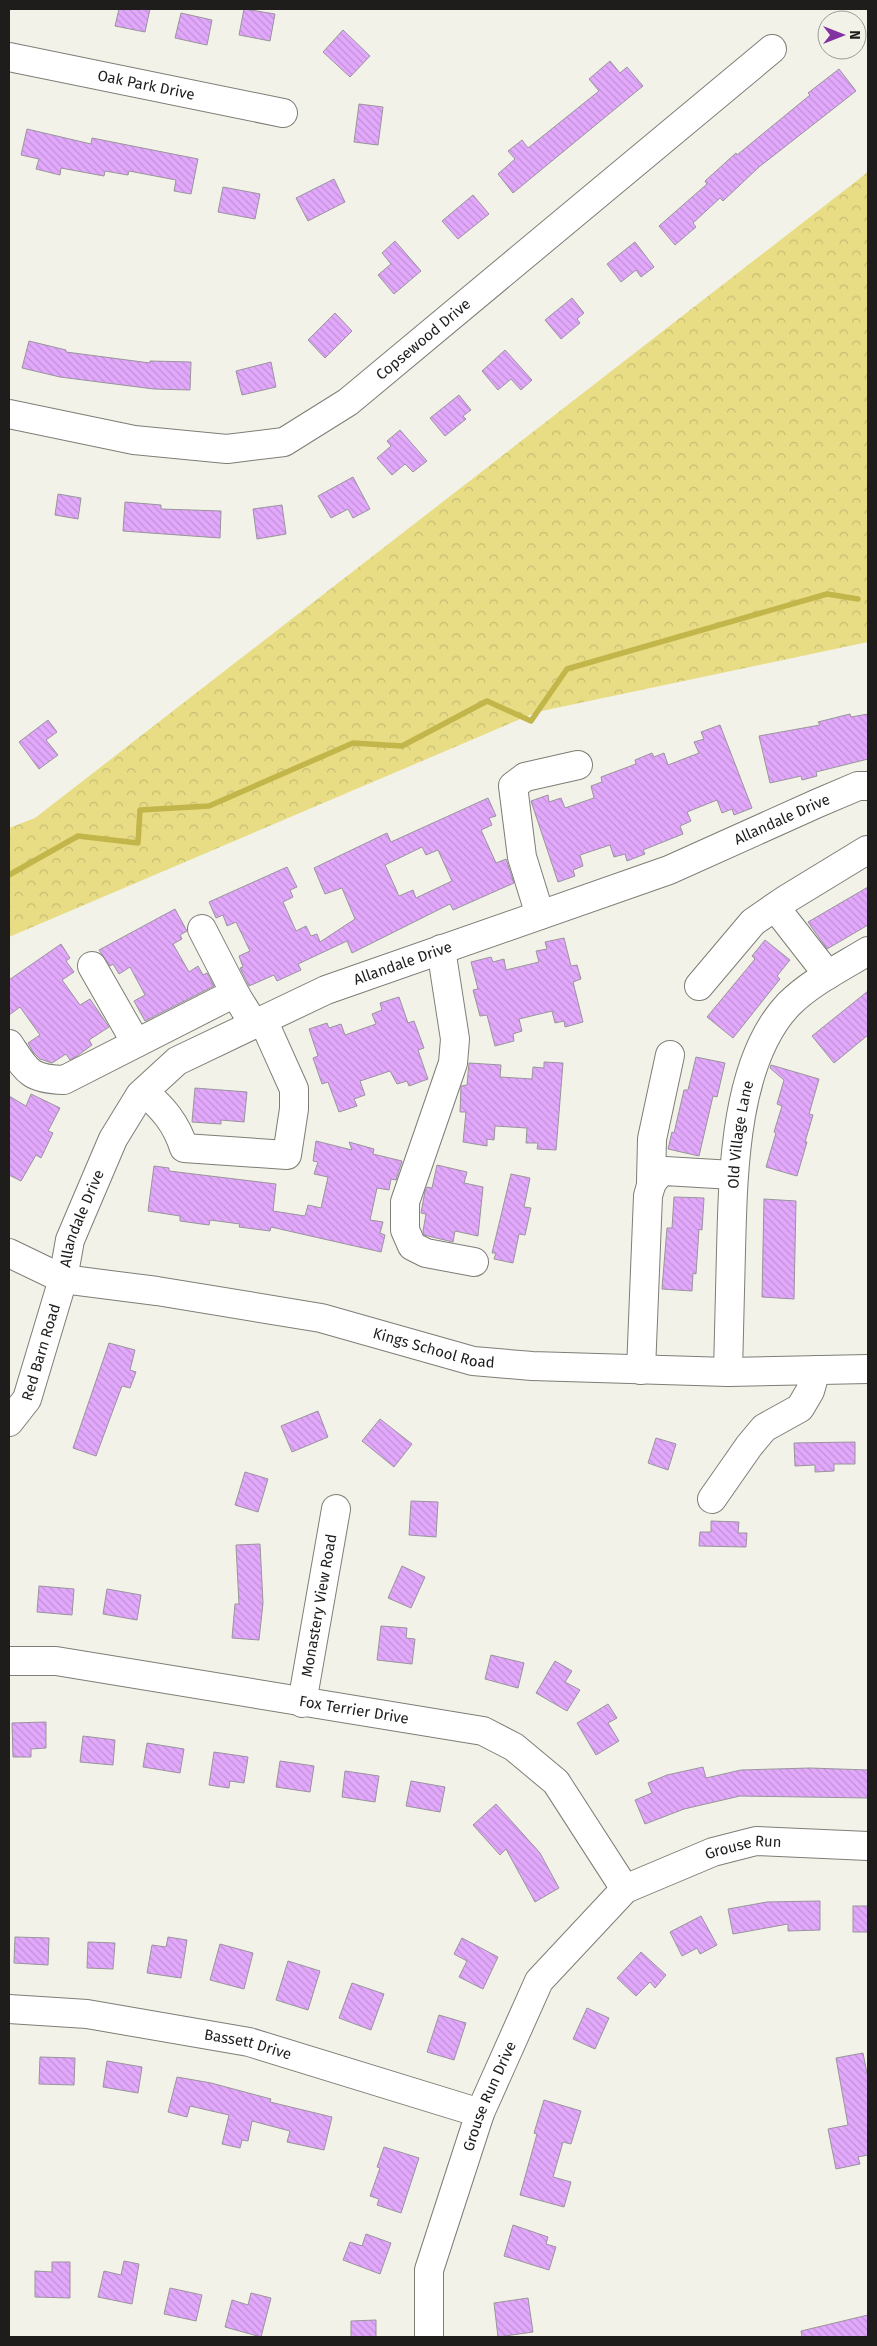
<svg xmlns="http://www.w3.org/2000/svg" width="877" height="2346" viewBox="0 0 877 2346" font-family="'Fira Sans',sans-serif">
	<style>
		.forest { fill: url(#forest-crowns) }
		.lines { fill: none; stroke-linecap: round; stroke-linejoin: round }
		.stream { stroke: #c2b54a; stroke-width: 5.5 }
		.building { fill: url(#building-back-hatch); stroke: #99959b; fill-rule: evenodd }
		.minor-casing { stroke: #7e7d76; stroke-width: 30 }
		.minor { stroke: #fff; stroke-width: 28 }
		.labels { text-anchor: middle; stroke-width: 4; stroke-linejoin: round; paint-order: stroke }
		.street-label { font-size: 15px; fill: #1e1d1b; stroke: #f2f2e9 }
	</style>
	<defs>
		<pattern id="forest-crowns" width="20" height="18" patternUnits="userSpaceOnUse" patternTransform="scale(1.25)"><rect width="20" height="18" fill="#e8dd85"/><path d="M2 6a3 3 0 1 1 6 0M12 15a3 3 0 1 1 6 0" fill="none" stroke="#c7bd72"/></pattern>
		<pattern id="building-back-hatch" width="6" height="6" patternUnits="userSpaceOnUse" patternTransform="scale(1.25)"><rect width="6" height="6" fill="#e2a8fb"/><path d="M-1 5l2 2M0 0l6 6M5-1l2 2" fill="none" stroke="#c190d7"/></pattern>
	</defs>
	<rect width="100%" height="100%" fill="#f2f2e9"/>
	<!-- forest -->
	<polygon class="forest" points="868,172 868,642 537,712 9,937 9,828 35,818"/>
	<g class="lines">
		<!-- stream -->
		<polyline class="stream" points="9,875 78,836 138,843 140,810 209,806 353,743 402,746 487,701 531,721 567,669 827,594 858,599"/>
	</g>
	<!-- building -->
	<g class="building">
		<polygon points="119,9 150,9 145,32 115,26"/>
		<polygon points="244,9 275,14 270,41 239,35"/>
		<polygon points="181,13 212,20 207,45 175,38"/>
		<polygon points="343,30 370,56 350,77 323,52"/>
		<polygon points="610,61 620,73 627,67 643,86 513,193 498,174 515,159 508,151 522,140 528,148 599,91 589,79"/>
		<polygon points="839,69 856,91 759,167 723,201 720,198 693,223 696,227 675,245 659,226 707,184 705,181 736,153 737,155 810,95 808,93"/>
		<polygon points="359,104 383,107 378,145 354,142"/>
		<polygon points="27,129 91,144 92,138 198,159 191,194 174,191 176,180 129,171 128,175 105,171 104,176 61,168 60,175 36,169 39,159 21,155"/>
		<polygon points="334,179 345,202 308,221 296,198"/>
		<polygon points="223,187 260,194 255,219 218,212"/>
		<polygon points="473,195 489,214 458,239 442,221"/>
		<polygon points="395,241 421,271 394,294 378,275 391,264 382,253"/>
		<polygon points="635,242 654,267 641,277 636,270 621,282 607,264"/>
		<polygon points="572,298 584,313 577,319 580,323 561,339 545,320"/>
		<polygon points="335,313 352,331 325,358 308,340"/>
		<polygon points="29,341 66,350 66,352 150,363 150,361 191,362 190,390 154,389 60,377 22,368"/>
		<polygon points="505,350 532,380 521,390 511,379 498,390 482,371"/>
		<polygon points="271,362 276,387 242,395 236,371"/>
		<polygon points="459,395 471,410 463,416 466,419 445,436 430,418"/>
		<polygon points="400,430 427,461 413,472 405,464 392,475 377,458 391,446 387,441"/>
		<polygon points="353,477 370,509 353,518 348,509 331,518 318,496"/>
		<polygon points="58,494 81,498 78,519 55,515"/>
		<polygon points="125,502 161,505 161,509 221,511 220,538 123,531"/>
		<polygon points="282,505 286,534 257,539 253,509"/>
		<polygon points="850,714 851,717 868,714 868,759 816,772 817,776 802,780 801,776 770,783 759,736 820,725 818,722"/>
		<polygon points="48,720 57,732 46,740 58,755 39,769 19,742"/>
		<polygon points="720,725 752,808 734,815 732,809 722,813 717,800 687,812 691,821 680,826 683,834 643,850 645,854 627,861 625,854 614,857 610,845 580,855 583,866 573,870 575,876 558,882 531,801 548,795 549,802 561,798 565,808 594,798 591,786 602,782 601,777 636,764 635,760 652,753 654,757 664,753 668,765 699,753 694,742 704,739 701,732"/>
		<path d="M488,798l8,18 -7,2 3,7 -11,5 15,33 10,-4 8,24 -61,27 -3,-6 -98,49 -5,-12 -49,23 3,6 -24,11 -3,-6 -25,11 -9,-18 3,-1 -4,-11 11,-5 -14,-29 -9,4 -4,-11 -7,3 -7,-16 78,-35 10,20 -7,3 3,7 -10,5 13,29 10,-5 5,10 6,-2 3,8 35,-23 -13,-31 -17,6 -11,-26 73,-35 4,9zM422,847l4,8 12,-5 14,31 -36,17 -3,-8 -14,6 -14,-31z"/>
		<polygon points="868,887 868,925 827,949 808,922"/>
		<polygon points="175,909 187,931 180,935 182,939 173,944 189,972 198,966 203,975 207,973 214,986 145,1021 134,1001 145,995 130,967 119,974 113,964 110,966 99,950"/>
		<polygon points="564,938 571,966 577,965 581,979 573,982 583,1022 565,1027 564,1021 555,1023 552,1011 519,1019 522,1031 513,1034 514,1041 495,1046 487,1015 480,1016 473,990 478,989 471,962 491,957 493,962 504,959 506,970 539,962 536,951 547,949 545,942"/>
		<polygon points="765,940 790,960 777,976 780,979 733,1038 707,1017 755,959 752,956"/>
		<polygon points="61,944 70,958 66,961 74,972 62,980 80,1005 90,999 109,1027 89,1040 92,1045 77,1056 70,1060 66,1054 52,1063 40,1059 33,1052 28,1043 40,1035 20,1007 9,1015 9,980"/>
		<polygon points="868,991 868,1035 834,1063 812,1036"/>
		<polygon points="399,997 408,1023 414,1021 424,1048 418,1050 428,1079 409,1086 407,1081 397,1084 390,1071 360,1081 365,1095 354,1099 357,1106 339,1112 328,1082 322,1084 313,1058 318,1056 309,1029 327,1023 329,1028 341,1024 345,1035 376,1024 372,1014 382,1010 380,1003"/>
		<polygon points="696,1057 725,1063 717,1097 713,1096 699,1156 668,1149 672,1132 674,1133 684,1090 688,1090"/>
		<polygon points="544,1062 563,1063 556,1150 537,1149 538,1143 526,1143 527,1128 495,1126 494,1140 487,1139 487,1146 463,1142 466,1112 460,1112 461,1086 467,1085 469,1063 501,1065 500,1077 532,1079 533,1067 544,1068"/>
		<polygon points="771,1065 819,1079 809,1114 813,1115 805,1142 807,1142 797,1176 766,1167 776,1133 774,1132 782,1106 777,1104 784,1080 770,1068"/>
		<polygon points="195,1088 247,1092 244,1122 221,1120 221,1124 192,1122"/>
		<polygon points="31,1094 60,1108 48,1131 53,1133 41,1158 36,1155 21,1181 9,1175 9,1096 26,1106"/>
		<polygon points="316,1141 352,1150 349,1142 374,1149 373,1154 402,1161 396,1180 391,1179 389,1190 377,1188 370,1220 383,1222 380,1233 385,1235 381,1252 271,1227 270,1231 239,1227 240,1224 210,1220 209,1225 180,1221 180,1216 148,1211 154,1166 169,1168 169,1171 276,1184 273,1211 305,1216 308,1205 321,1208 328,1177 314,1174 318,1162 313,1161"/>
		<polygon points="437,1165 467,1172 464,1183 483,1187 478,1236 455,1231 453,1242 424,1235 423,1231 426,1214 421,1213 425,1191 427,1187 432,1188"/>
		<polygon points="511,1174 530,1178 524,1207 531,1208 525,1235 519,1234 513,1263 494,1259 496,1253 492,1253"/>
		<polygon points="674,1197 704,1198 702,1230 699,1229 696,1274 693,1273 692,1291 662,1289 667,1228 672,1228"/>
		<polygon points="764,1199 796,1201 794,1299 762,1297"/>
		<polygon points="109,1343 135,1350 130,1370 136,1372 130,1388 122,1386 96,1456 73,1448"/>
		<polygon points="318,1411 328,1437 292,1452 281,1426"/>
		<polygon points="380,1419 412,1444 394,1467 362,1441"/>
		<polygon points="656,1438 676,1444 668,1470 648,1463"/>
		<polygon points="855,1442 855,1464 834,1464 834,1471 815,1472 815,1465 795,1466 794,1443"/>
		<polygon points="245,1472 268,1479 258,1512 235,1505"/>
		<polygon points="411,1501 438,1502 436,1537 409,1535"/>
		<polygon points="711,1521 739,1522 738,1533 747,1533 746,1547 699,1546 700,1532 711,1532"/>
		<polygon points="260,1544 263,1603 259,1640 232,1638 235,1604 239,1604 236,1545"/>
		<polygon points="402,1566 425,1577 411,1608 388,1598"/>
		<polygon points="39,1586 74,1589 72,1615 37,1612"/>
		<polygon points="107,1589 141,1595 137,1620 103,1614"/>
		<polygon points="381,1626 407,1628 406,1638 415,1639 412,1664 377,1660"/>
		<polygon points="491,1655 524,1663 518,1688 485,1679"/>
		<polygon points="555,1661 572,1671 565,1682 580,1690 567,1711 536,1693"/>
		<polygon points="608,1704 617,1718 608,1723 619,1741 596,1755 577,1723"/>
		<polygon points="46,1722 46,1748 31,1749 31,1757 13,1757 12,1723"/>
		<polygon points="83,1736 115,1740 113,1765 80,1762"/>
		<polygon points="147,1743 184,1749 180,1773 143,1767"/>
		<polygon points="214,1752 248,1757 244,1783 230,1781 229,1788 209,1785"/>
		<polygon points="280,1761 314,1766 310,1792 276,1787"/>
		<polygon points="703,1767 706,1778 741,1770 810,1768 868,1770 868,1798 740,1796 684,1809 645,1824 635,1800 652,1793 648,1783 667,1775"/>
		<polygon points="345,1771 379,1776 375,1802 342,1797"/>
		<polygon points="411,1781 445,1787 440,1812 406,1806"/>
		<polygon points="496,1804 540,1853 559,1888 535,1902 506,1849 500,1855 473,1825"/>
		<polygon points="820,1901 820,1930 788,1931 788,1924 733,1934 728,1909 767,1902"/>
		<rect x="853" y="1906" width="15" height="26"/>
		<polygon points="701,1916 717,1945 700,1954 697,1948 682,1956 670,1932"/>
		<polygon points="15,1937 49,1938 48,1965 14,1963"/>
		<polygon points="168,1937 187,1940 181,1978 147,1973 152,1945 166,1947"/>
		<polygon points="462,1938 498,1957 483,1989 459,1977 467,1961 454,1954"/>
		<polygon points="88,1942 115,1943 113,1969 87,1968"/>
		<polygon points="220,1944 253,1953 244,1989 210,1980"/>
		<polygon points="641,1952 666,1975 655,1988 650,1982 636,1996 617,1978"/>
		<polygon points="288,1961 320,1971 308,2010 276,2000"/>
		<polygon points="352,1983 384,1994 371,2030 339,2018"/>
		<polygon points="587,2008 609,2018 595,2049 573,2039"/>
		<polygon points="439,2015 466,2023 454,2060 427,2052"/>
		<polygon points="863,2053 868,2078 868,2155 858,2157 860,2164 836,2169 828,2129 848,2125 836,2058"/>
		<polygon points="40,2057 75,2058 74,2085 39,2084"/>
		<polygon points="107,2061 142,2067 138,2093 103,2087"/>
		<polygon points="177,2077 211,2083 271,2099 270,2102 332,2117 324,2150 287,2142 290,2131 252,2121 248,2141 242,2140 240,2148 222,2144 229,2115 190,2106 187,2117 168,2112"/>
		<polygon points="544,2100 581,2111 571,2144 563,2142 553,2177 571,2182 564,2207 520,2195 537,2134 534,2133"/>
		<polygon points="384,2147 419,2158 401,2213 377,2205 379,2199 370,2196 380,2168 377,2167"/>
		<polygon points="513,2225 548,2237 546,2244 556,2247 549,2270 504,2256"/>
		<polygon points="366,2234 391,2243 380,2274 343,2260 350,2242 362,2246"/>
		<polygon points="124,2261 139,2264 132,2304 98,2297 104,2271 121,2275"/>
		<polygon points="52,2262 70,2262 70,2298 35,2297 35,2271 52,2272"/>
		<polygon points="170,2288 202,2295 196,2321 164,2314"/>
		<polygon points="251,2293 271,2298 261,2337 225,2327 232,2300 248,2305"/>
		<polygon points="528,2298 533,2332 498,2337 494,2303"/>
		<polygon points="868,2315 868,2337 802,2337 801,2331"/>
		<polygon points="376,2320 376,2337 351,2337 351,2321"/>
	</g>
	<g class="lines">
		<!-- minor casing -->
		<g class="minor-casing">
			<g id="minor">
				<path id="s1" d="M9,57l274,56"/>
				<path id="s2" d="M9,414l125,26 93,9 57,-7 64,-40 424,-353"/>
				<polyline points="775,907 828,975"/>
				<polyline points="540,915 522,857 513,786 525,777 578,765"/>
				<polyline points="202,929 237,997"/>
				<polyline points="441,949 455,1039 453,1063 405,1202 405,1230 412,1246 426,1253 474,1262"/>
				<polyline points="92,966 136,1043"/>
				<polyline points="699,986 753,922 785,900 867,850"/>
				<path d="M9,1044c18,27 20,35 55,36l163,-83h10l17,27"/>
				<path d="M144,1092c19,16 32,31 40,56l103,7 7,-46v-20l-31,-69"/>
				<polyline points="651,1182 652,1139 670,1055"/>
				<path id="s3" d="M9,1253l54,26 94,12 164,27 152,43 59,5 196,6 140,-3"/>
				<path d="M641,1370l7,-174c3,-12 5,-19 17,-25l68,4"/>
				<path id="s4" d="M728,1372c1,-40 2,-81 3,-121 2,-75 3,-190 58,-247 22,-22 53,-37 79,-53"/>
				<path id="s5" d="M9,1422l18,-23 36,-120 7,-39 43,-101 27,-44 37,-34 149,-71 343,-120 149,-67 40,-17h10"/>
				<polyline points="712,1499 749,1446 764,1428 800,1408 810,1391 816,1370"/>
				<path id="s6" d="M9,1661h47l427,70 31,16 42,35 69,107"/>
				<path id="s7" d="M302,1703l34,-194"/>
				<path id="s8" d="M9,2009l78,5 162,28 231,71"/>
				<path id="s9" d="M429,2337v-67l51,-157 59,-132 86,-92 88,-37 43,-11 112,5"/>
			</g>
		</g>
		<!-- minor -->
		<use href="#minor" class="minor"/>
	</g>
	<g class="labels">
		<!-- street labels -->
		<g class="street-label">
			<text dy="5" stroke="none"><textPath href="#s1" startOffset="140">Oak Park Drive</textPath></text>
			<text dy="5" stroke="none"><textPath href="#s2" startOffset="452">Copsewood Drive</textPath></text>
			<text dy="5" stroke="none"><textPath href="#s5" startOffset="1058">Allandale Drive</textPath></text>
			<text dy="5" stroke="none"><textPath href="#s5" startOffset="652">Allandale Drive</textPath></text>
			<text dy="5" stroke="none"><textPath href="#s4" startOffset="238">Old Village Lane</textPath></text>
			<text dy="5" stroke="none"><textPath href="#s5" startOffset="218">Allandale Drive</textPath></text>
			<text dy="5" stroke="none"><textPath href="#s3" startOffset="438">Kings School Road</textPath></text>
			<text dy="5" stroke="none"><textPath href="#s5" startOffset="78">Red Barn Road</textPath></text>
			<text dy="5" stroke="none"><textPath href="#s7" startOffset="99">Monastery View Road</textPath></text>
			<text dy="5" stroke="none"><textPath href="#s6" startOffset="349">Fox Terrier Drive</textPath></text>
			<text dy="5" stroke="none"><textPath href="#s9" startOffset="629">Grouse Run</textPath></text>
			<text dy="5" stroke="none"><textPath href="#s8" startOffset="242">Bassett Drive</textPath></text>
			<text dy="5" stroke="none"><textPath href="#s9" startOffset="251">Grouse Run Drive</textPath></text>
		</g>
	</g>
	<!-- border -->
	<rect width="877" height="2346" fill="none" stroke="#1e1d1b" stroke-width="20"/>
	<!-- north arrow -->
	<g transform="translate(842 35) rotate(90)"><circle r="24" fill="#f2f2e9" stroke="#9d9d97"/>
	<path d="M0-4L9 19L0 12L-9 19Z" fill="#8332a1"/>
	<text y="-8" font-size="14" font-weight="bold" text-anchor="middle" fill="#1e1d1b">N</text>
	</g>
</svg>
